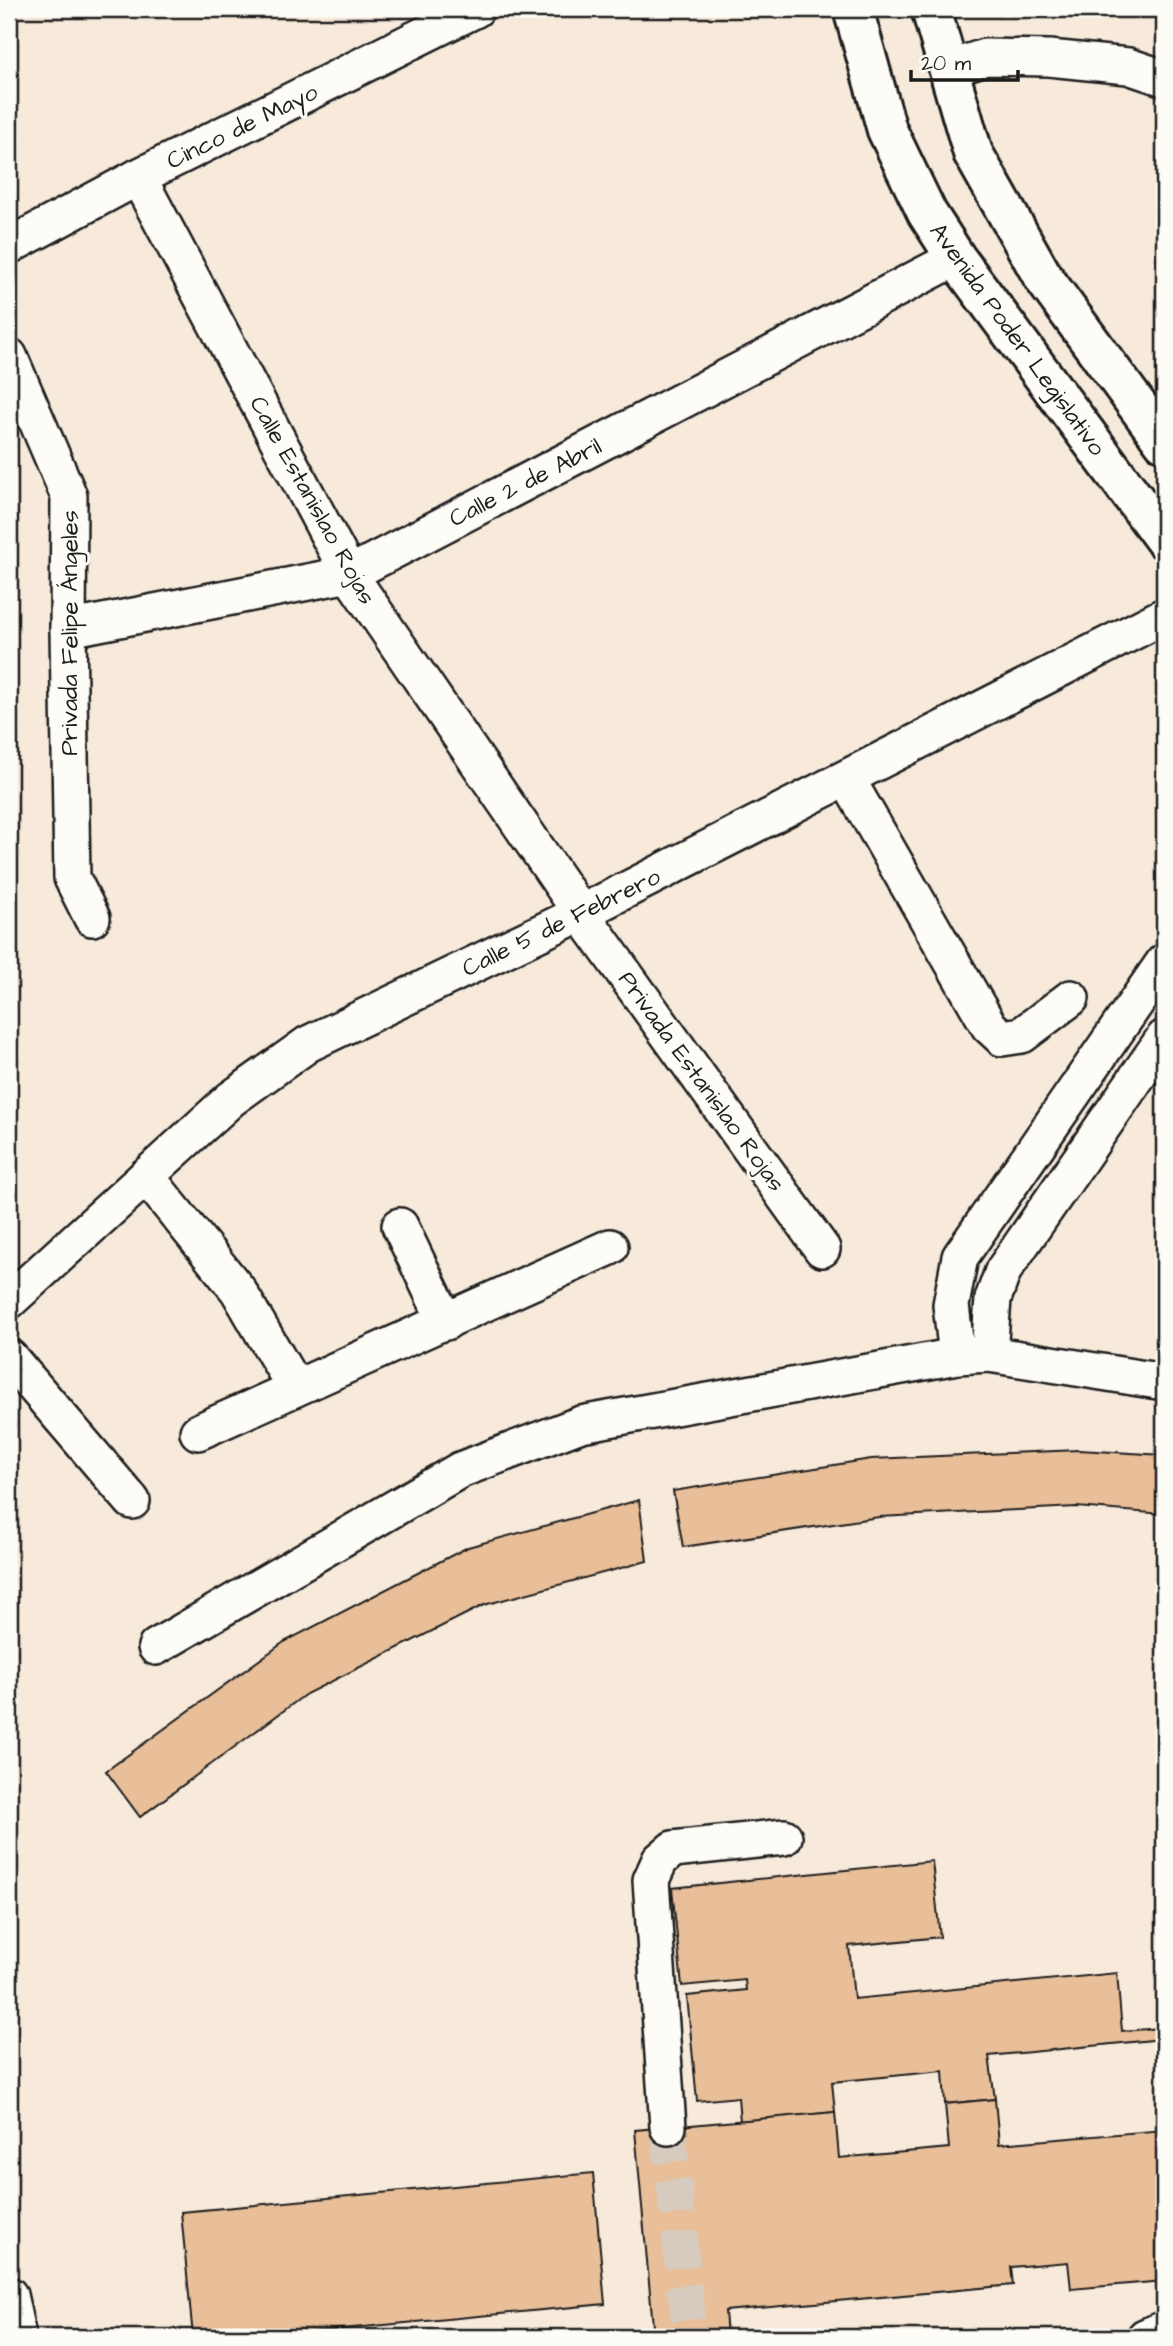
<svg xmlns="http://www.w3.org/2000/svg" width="1173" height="2346" viewBox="0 0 1173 2346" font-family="'Architects Daughter',sans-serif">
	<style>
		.building { fill: #e9bf99; stroke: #1c1c1c; stroke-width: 2 }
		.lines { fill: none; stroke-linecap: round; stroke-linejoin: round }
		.minor-tunnel { stroke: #d6cbbe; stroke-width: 35; stroke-dasharray: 35 18; stroke-linecap: butt }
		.minor-casing { stroke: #1c1c1c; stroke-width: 40 }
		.major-casing { stroke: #1c1c1c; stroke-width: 44 }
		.minor { stroke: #fdfcf7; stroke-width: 35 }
		.major { stroke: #fdfcf7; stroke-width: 38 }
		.labels { text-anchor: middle; stroke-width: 6; stroke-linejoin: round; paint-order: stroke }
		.street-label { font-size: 24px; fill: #1c1c1c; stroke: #fdfcf7 }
	</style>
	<rect width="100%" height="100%" fill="#f7eadb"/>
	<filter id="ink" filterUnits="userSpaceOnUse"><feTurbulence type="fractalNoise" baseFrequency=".0143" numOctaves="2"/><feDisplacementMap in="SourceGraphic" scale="14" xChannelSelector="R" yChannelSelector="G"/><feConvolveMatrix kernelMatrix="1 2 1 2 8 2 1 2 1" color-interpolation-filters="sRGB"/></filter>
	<g filter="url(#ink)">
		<!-- building -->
		<g class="building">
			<polygon points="1079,1450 1164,1455 1164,1514 1076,1507 879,1517 683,1547 673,1491 871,1459"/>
			<polygon points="639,1500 647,1561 484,1605 306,1694 140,1817 106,1771 284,1642 468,1547"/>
			<polygon points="932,1861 940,1937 849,1946 854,1999 1117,1973 1122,2031 1161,2028 1162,2039 989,2056 995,2099 945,2104 943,2071 832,2082 835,2112 740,2121 738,2097 697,2101 687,1996 746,1990 745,1980 682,1986 672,1888"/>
			<polygon points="995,2099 999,2144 1164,2130 1164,2281 1071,2289 1068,2262 1011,2267 1013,2285 725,2311 727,2337 654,2337 635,2130 835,2112 839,2158 949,2148 945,2104"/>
			<polygon points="593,2173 605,2304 259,2337 193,2337 181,2212"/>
		</g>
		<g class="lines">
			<!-- minor-tunnel -->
			<polyline class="minor-tunnel" points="668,2127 690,2337"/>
			<!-- minor casing -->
			<g class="minor-casing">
				<g id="minor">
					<polyline points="948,69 985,57 1049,58 1128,66 1164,78"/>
					<polyline points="138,177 349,574 581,913 822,1249"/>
					<polyline points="9,246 138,177 476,9"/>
					<polyline points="9,356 69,496 68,629 72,878 92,918"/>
					<polyline points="68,629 349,574 956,258"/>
					<polyline points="847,779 989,1026 1002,1038 1022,1035 1071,998"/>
					<polyline points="146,1176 238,1290 295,1388"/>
					<polyline points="400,1226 446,1322"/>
					<polyline points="9,1301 231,1099 308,1044 581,913 1164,616"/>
					<polyline points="989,1354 993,1299 1003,1271 1164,1038"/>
					<polyline points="957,1356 951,1305 960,1257 1164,962"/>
					<polyline points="9,1357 132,1501"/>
					<polyline points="198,1432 610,1247"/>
					<polyline points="156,1647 460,1470 581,1424 957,1356 989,1354 1164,1382"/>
					<polyline points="668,2127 651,1880 660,1860 673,1849 784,1837"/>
					<polyline points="9,2295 18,2337"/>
					<polyline points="1145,2337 1164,2329"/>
				</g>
			</g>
			<!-- major casing -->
			<g class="major-casing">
				<g id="major">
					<polyline points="853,9 887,130 927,213 956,258 1164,539"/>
					<polyline points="931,9 973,153 1043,277 1164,442"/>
				</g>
			</g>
			<!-- minor -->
			<use href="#minor" class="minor"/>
			<!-- major -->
			<use href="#major" class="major"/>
		</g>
	</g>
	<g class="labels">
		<!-- street labels -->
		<g class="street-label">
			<text transform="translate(242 126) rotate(-26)" y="8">Cinco de Mayo</text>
			<text transform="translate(1018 339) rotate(54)" y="8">Avenida Poder Legislativo</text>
			<text transform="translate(525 482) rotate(-27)" y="8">Calle 2 de Abril</text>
			<text transform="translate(313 500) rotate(61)" y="8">Calle Estanislao Rojas</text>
			<text transform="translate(69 633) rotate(-90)" y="8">Privada Felipe Ángeles</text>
			<text transform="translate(561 922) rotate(-26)" y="8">Calle 5 de Febrero</text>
			<text transform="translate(702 1081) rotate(54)" y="8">Privada Estanislao Rojas</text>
		</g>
	</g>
	<!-- margin -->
	<rect width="1173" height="2346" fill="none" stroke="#fdfcf7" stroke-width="35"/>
	<rect x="18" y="18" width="1138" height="2311" fill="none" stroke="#1c1c1c" stroke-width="2.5" filter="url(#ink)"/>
	<!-- scale -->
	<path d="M911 70v10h107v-10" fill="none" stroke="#1c1c1c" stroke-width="3.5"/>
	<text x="921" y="70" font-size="21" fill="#1c1c1c" stroke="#fdfcf7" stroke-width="5" paint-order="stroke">20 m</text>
</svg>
